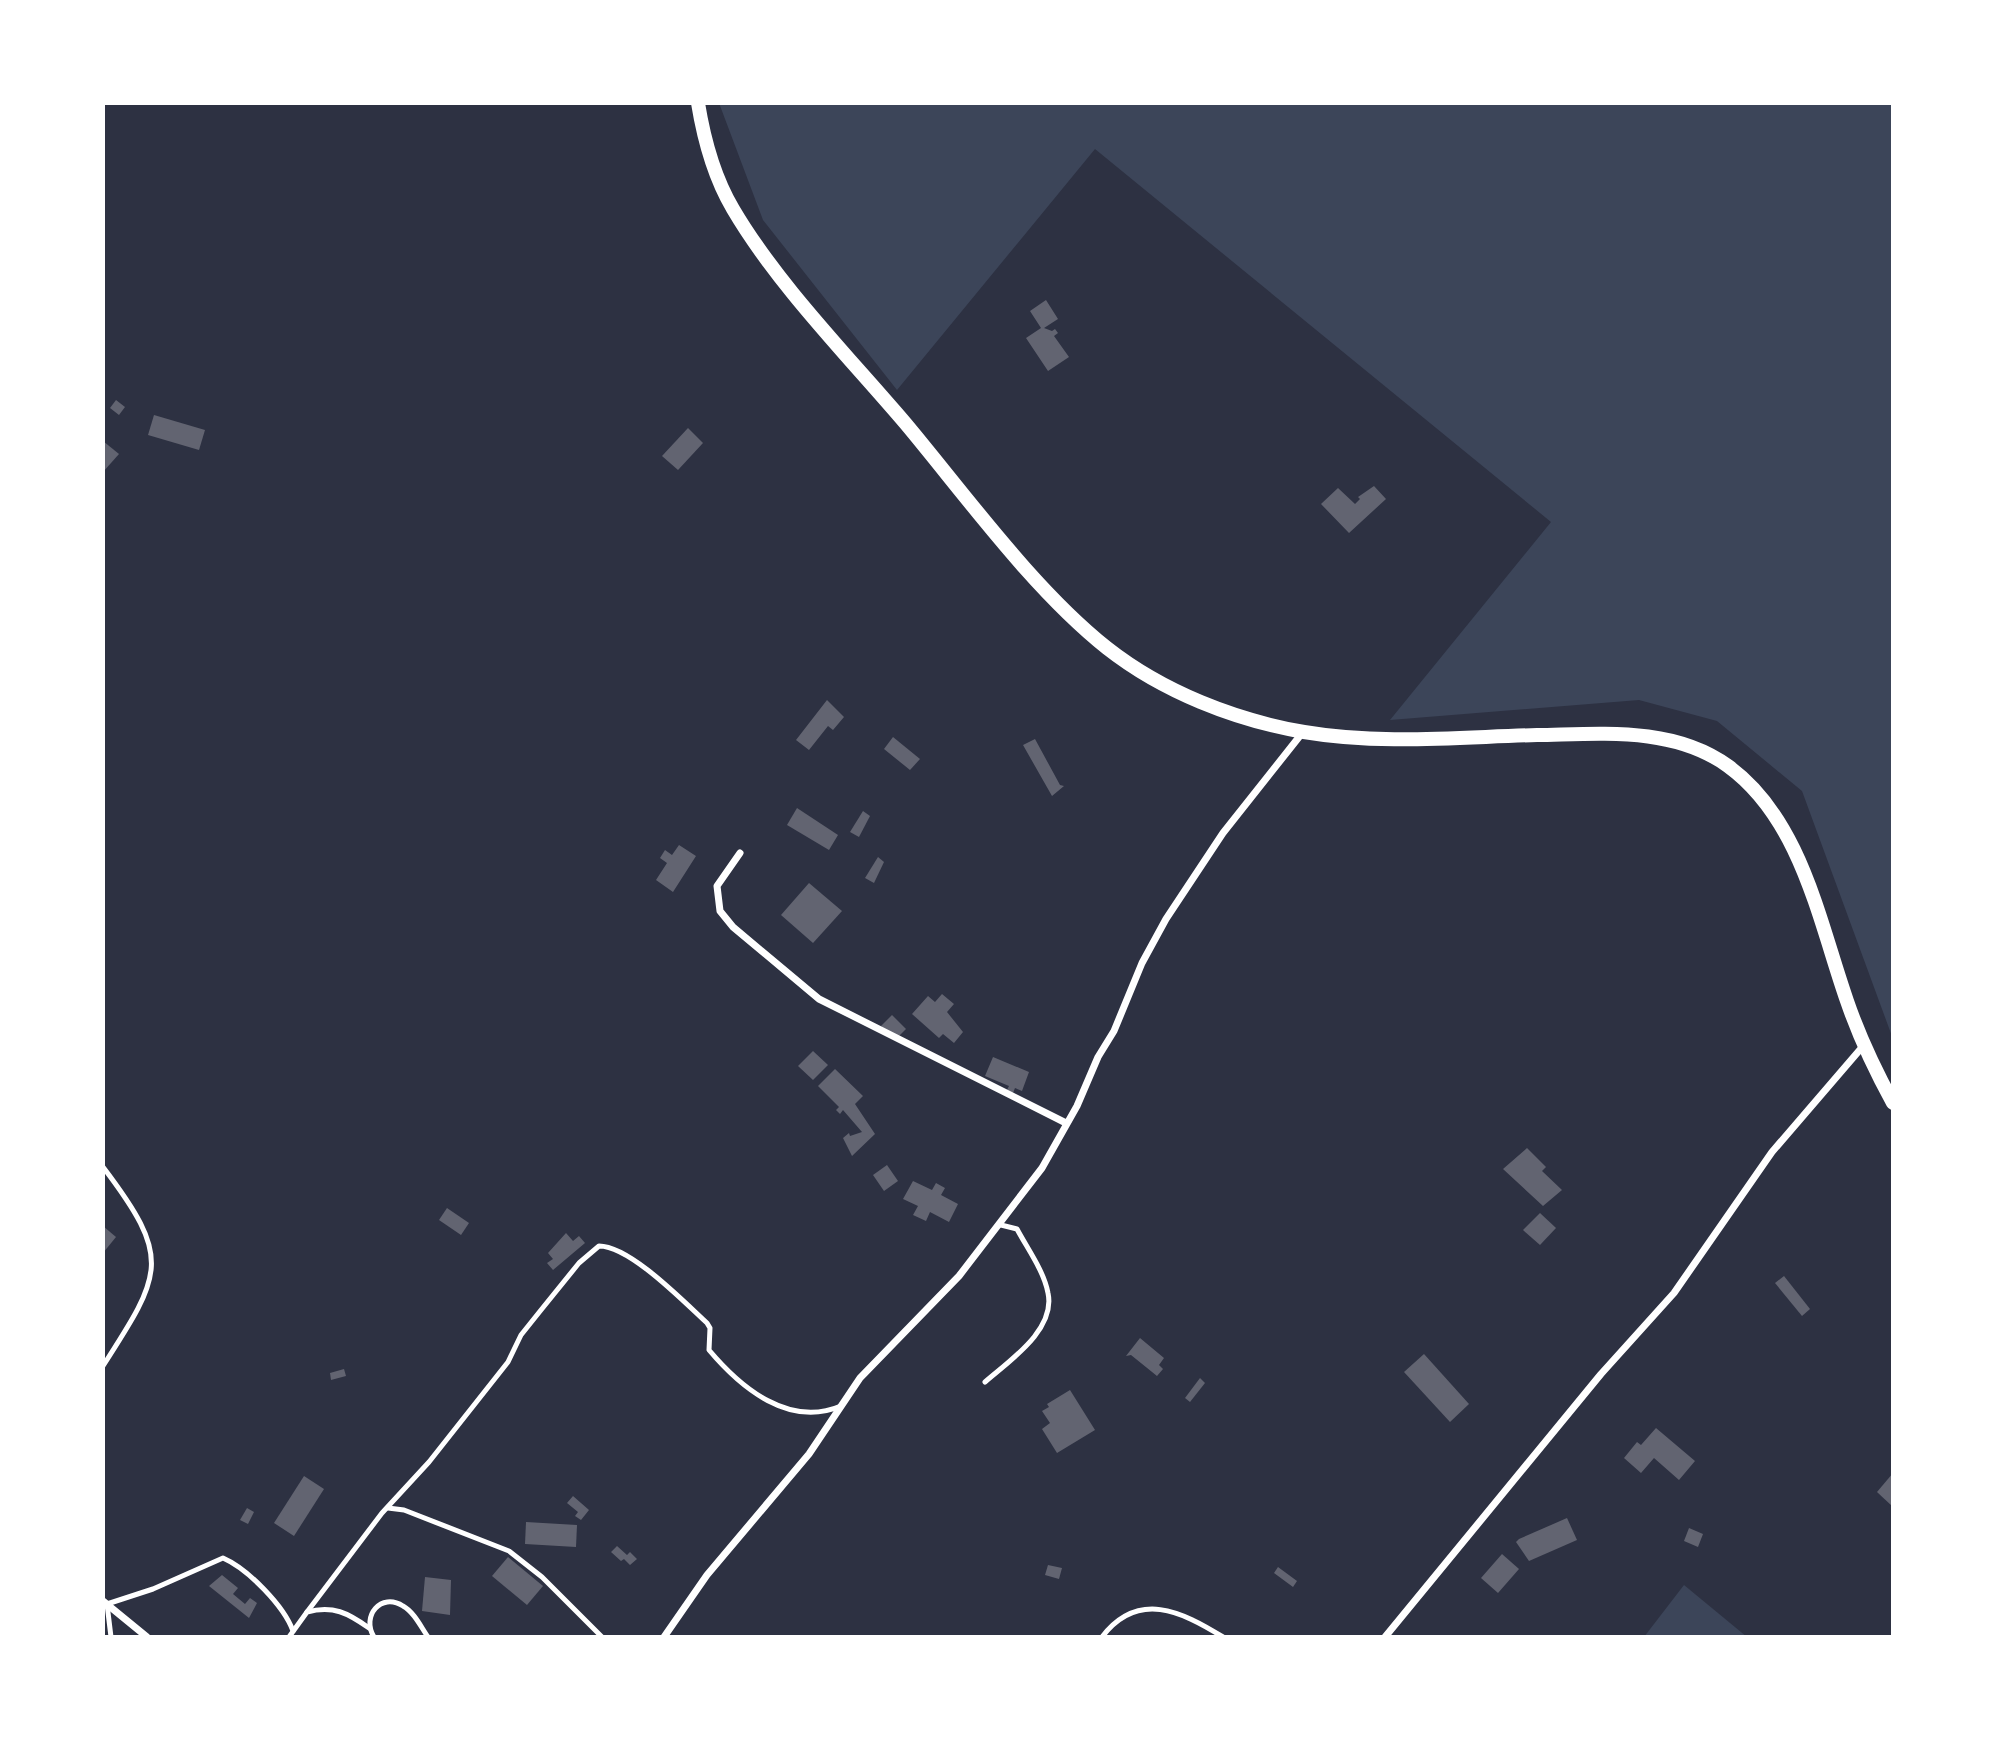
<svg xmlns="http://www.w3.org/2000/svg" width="1996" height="1740" viewBox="0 0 1996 1740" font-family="'Exo 2',sans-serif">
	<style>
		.green { fill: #3c4559 }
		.building { fill: #626471 }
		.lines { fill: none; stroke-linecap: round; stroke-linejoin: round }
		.service { stroke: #fff; stroke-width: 5 }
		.minor { stroke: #fff; stroke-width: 7 }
		.secondary { stroke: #fff; stroke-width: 14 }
	</style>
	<rect width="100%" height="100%" fill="#2d3142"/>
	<!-- green -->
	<g class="green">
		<polygon points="719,103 1893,103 1893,1039 1802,791 1717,721 1639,700 1390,720 1551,522 1095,149 897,390 763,220"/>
		<polygon points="1684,1585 1747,1637 1644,1637"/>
	</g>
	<!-- building -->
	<g class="building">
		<polygon points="1046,300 1058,319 1044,328 1052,331 1055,329 1058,333 1054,336 1069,357 1048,371 1026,338 1041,328 1030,311"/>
		<polygon points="116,400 125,407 119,415 110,408"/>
		<polygon points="154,415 205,430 199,450 148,435"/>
		<polygon points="688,428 703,443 678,470 662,456"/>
		<polygon points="103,441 119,454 103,472"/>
		<polygon points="1374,486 1386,499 1349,533 1321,504 1338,488 1355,504 1360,499 1358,497"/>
		<polygon points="827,700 844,717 833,730 828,726 809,750 796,740"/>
		<polygon points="893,737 920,759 910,770 884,749"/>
		<polygon points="1035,739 1060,785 1064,786 1052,796 1023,745"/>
		<polygon points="797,808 838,835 829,850 787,825"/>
		<polygon points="863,811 870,816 859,837 850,832"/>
		<polygon points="679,845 696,856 673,892 656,880 667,863 660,858 665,850 672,855"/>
		<polygon points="878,857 884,862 874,883 865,878"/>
		<polygon points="809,883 842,911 813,943 781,915"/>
		<polygon points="942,994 954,1004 947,1012 963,1032 954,1043 943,1034 939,1038 912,1014 928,996 935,1002"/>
		<polygon points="892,1015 906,1029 895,1040 881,1026"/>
		<polygon points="813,1051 828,1065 813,1080 798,1066"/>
		<polygon points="993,1057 1029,1072 1022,1091 1015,1088 1013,1093 1007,1090 1009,1086 985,1076"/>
		<polygon points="835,1069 863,1096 855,1104 875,1134 852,1156 843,1138 849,1133 850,1136 862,1132 843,1110 840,1114 836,1110 839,1107 818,1086"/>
		<polygon points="1527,1148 1546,1167 1542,1171 1562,1190 1543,1206 1503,1169"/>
		<polygon points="887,1165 898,1181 884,1191 873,1175"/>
		<polygon points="913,1181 932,1190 936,1183 945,1188 941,1195 958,1204 949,1222 930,1212 926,1221 913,1215 918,1206 903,1199"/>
		<polygon points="447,1208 469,1223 461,1235 439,1220"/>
		<polygon points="1540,1213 1556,1228 1540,1245 1523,1230"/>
		<polygon points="103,1226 116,1237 103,1253"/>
		<polygon points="566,1233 573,1241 579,1236 585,1243 553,1270 547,1263 553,1259 548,1253"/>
		<polygon points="1784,1276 1810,1309 1802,1316 1775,1283"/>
		<polygon points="1140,1338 1164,1358 1159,1365 1163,1369 1157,1376 1131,1355 1126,1356"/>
		<polygon points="1424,1354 1469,1404 1450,1422 1404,1372"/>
		<polygon points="344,1369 346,1376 331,1380 330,1373"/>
		<polygon points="1200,1378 1205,1383 1190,1402 1185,1398"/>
		<polygon points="1070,1390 1095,1430 1057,1453 1042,1429 1050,1423 1042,1411 1049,1407 1047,1404"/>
		<polygon points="1656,1428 1695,1461 1679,1480 1654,1458 1641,1473 1624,1458 1637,1442 1641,1445"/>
		<polygon points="1893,1473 1893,1507 1877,1492"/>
		<polygon points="304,1476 324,1489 294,1536 274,1523"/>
		<polygon points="573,1496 589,1510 581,1520 575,1516 578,1512 567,1503"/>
		<polygon points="247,1508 254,1512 248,1524 240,1520"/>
		<polygon points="1567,1518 1577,1540 1529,1561 1516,1542 1519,1539"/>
		<polygon points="526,1522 577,1525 576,1547 525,1544"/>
		<polygon points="1689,1528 1703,1534 1698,1547 1684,1541"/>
		<polygon points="617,1546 627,1555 630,1552 637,1559 630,1565 624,1559 621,1561 611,1552"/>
		<polygon points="1502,1554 1519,1569 1498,1593 1481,1578"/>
		<polygon points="508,1557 543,1586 527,1605 492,1576"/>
		<polygon points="1048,1565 1062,1568 1059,1579 1045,1575"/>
		<polygon points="1278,1567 1297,1581 1293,1587 1274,1573"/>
		<polygon points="222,1575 238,1588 233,1594 245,1604 250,1598 257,1603 249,1618 209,1586"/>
		<polygon points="425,1577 451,1580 450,1615 422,1611"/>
	</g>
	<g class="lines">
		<!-- service -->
		<g class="service">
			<path d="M103,1167c69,91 60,106 0,199"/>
			<path d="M985,1382c24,-21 71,-52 63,-89 -4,-22 -21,-45 -31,-64l-16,-4"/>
			<polyline points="388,1508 404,1510 509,1551 542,1577 602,1637"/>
			<path d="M307,1612l75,-99 47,-51 79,-100 13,-27 20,-25 38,-47 20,-17c31,0 85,56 108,77l3,5 -1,22c32,38 80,78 132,56"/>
			<path d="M111,1637l-4,-33 46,-15 70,-31c25,11 61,48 70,73"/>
			<path d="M289,1637l18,-25c26,-7 41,1 62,16"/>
			<path d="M374,1637c-13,-21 7,-45 29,-31 11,6 18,21 25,31"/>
			<path d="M1102,1637c36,-47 79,-26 121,0"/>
		</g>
		<!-- minor -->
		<g class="minor">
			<polyline points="740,853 717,886 720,911 733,927 819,999 1066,1123"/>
			<polyline points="103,1601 147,1637"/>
			<polyline points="664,1637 707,1575 809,1454 860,1378 959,1276 1042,1168 1077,1106 1098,1057 1114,1031 1142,963 1166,919 1223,833 1303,732"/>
			<polyline points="1385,1637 1601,1374 1674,1293 1772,1152 1864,1045"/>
		</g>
		<!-- secondary -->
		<path class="secondary" d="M698,103c6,37 16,74 35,106 44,75 116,148 173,215 61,73 127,165 201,224 56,44 128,72 197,84 76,13 156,5 233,3 64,-1 136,-9 191,31 73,53 91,155 119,235 12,35 28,69 46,102"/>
	</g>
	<!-- border -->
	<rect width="1996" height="1740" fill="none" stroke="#ffffff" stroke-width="210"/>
</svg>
